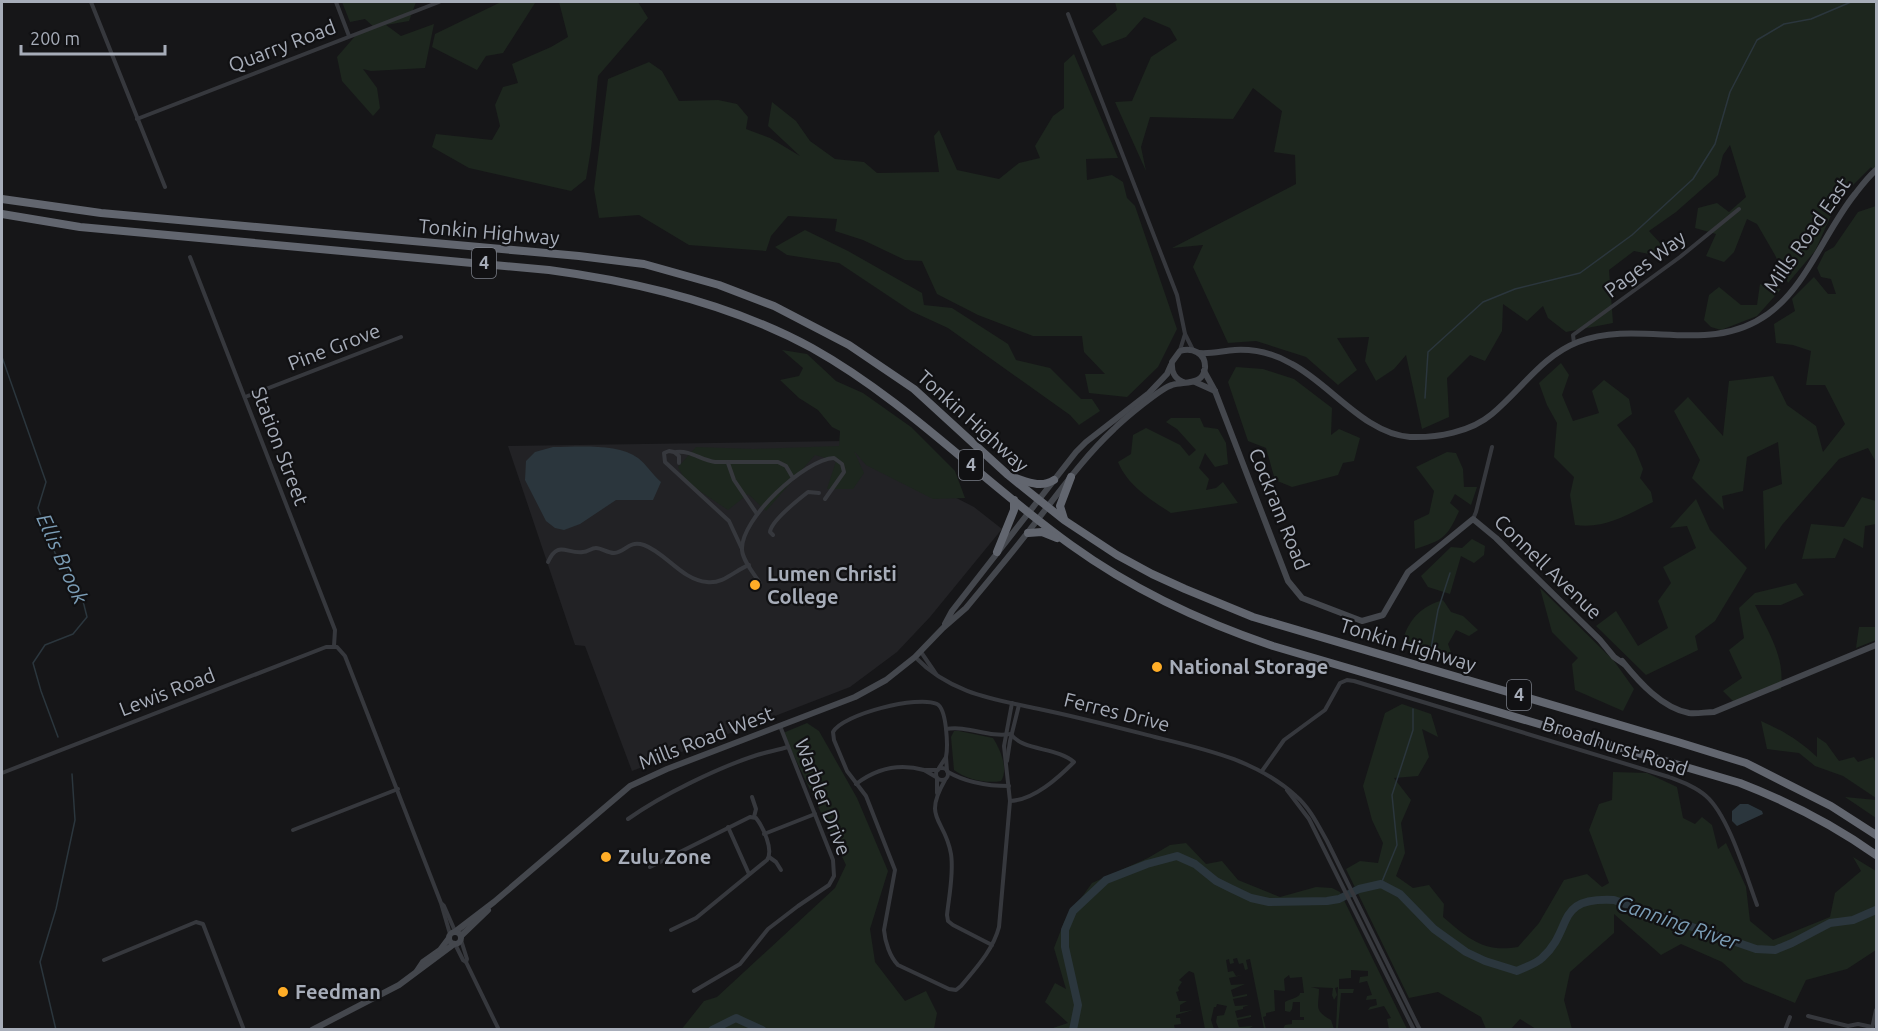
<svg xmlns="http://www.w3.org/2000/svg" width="1878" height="1031" viewBox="0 0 1878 1031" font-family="Ubuntu,sans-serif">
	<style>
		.built { fill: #222225 }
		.green { fill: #1d261e }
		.water { fill: #2b363d }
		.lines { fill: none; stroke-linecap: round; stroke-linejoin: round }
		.stream { stroke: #2b363d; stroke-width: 1.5 }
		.river { stroke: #2b363d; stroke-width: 8 }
		.street { stroke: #36383d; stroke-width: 4 }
		.secondary { stroke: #44474d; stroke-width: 6 }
		.highway { stroke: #62666f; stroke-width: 8 }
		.poi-dot { fill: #ffad27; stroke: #111113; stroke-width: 2 }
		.labels { text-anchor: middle; stroke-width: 4.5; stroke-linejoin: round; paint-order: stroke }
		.shield { fill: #111113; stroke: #7a7e87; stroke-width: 1.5 }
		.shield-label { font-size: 18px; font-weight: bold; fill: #a7adb9 }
		.street-label { font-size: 20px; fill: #a7adb9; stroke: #111113 }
		.poi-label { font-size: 20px; font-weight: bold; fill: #a7adb9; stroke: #111113; text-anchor: start }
		.water-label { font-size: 21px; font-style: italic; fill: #7b9db6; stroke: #111113 }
	</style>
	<rect width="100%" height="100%" fill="#161618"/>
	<!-- built -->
	<polygon class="built" points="845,441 974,507 1002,529 930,617 897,652 850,687 632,771 585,646 575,645 508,446"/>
	<!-- green -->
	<g class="green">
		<polygon points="342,2 416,2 409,21 386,25 401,36 434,24 425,68 371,71 363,69 377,88 380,108 373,116 342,81 337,57 357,34 375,28 365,19 350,22"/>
		<polygon points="501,2 535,3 503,53 486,56 477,70 432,47 435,34"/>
		<polygon points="559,2 638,2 648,18 598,76 591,149 586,179 571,191 469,168 432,147 436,134 492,140 500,126 495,105 503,87 518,83 512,64 551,47 568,37"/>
		<polygon points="1115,2 1876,2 1876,173 1871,167 1838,200 1815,251 1788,283 1775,255 1757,224 1747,219 1734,252 1724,262 1706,256 1716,234 1695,228 1698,208 1717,203 1729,212 1746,197 1730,145 1723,155 1718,175 1676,212 1649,231 1661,244 1654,255 1634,251 1609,270 1613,323 1566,332 1548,318 1543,306 1527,321 1503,304 1502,331 1485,361 1470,355 1447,378 1449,417 1422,429 1406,355 1394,369 1376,381 1365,361 1369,337 1337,338 1357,370 1338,385 1306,357 1256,341 1228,343 1193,267 1203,245 1172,248 1296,184 1295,155 1274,152 1282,111 1253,88 1233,119 1150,117 1141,147 1146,171 1115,102 1132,101 1151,57 1177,40 1170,28 1144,17 1126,37 1102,46 1092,31 1117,10"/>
		<polygon points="1074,54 1118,158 1086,159 1087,180 1112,175 1123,182 1127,198 1135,206 1177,329 1158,367 1127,397 1089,393 1085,374 1105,374 1084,352 1082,336 1033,336 978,315 937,294 922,261 905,260 863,240 835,231 837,219 788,216 771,236 766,251 689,245 639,215 599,218 594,189 608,79 649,62 662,71 679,101 718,100 737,104 748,117 746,129 770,138 800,156 768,126 772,102 796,121 810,141 835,159 864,162 877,173 939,172 934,136 939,130 957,170 999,179 1019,163 1040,158 1035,146 1053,116 1064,108 1064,63"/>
		<polygon points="1876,206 1876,462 1868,448 1839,459 1782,525 1765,550 1763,491 1782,484 1778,442 1747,457 1743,491 1722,496 1724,510 1692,478 1700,460 1674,411 1688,397 1723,436 1729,381 1773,376 1787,405 1816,426 1823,452 1845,424 1825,385 1806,385 1811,351 1793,345 1776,343 1774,324 1795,311 1792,299 1814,277 1828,294 1836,294 1831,279 1821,277 1817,268 1825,252 1834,247 1858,212"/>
		<polygon points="805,230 848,251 922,293 924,305 952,308 1008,344 1016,360 1050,368 1081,399 1092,399 1100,411 1079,425 1070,415 948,328 911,311 839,263 787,255 775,247"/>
		<polygon points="1760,284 1781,289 1757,316 1721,330 1711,327 1704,320 1709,295 1719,287 1741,305 1757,305"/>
		<polygon points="782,350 807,354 836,381 863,393 911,427 955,471 965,498 933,499 866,465 854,451 864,473 853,489 827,489 836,461 815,455 766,511 748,494 728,510 686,482 678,467 696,447 753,449 839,446 840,431 832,427 818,410 799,398 780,380 799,376 803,368"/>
		<path d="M1561,363l8,12 -7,20 11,26 26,-8 -7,-22 12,-11 25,19 3,15 -15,11 18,24 8,20 -3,9 11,14 2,10c-27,13 -47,27 -78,23l-5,-30 4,-18 -20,-20 3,-34 -10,-18 -8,-22z"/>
		<polygon points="1236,367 1263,369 1294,379 1332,408 1331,435 1339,429 1360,438 1354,461 1343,463 1338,475 1292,487 1275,480 1266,448 1248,441 1228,382"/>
		<path d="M1171,418h29l4,9 14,2 8,14 2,21 -13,3 -10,-14 -6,15 10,11 -3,11 10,-2 7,-6 15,21 -67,10c-21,-14 -43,-27 -53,-51l13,-8 2,-19 13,-7 34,17 9,11 7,-6 -19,-21 -11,-7z"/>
		<path d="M1447,452l9,1 7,16 1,18h13l-6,18 -16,-11 -5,9 9,8c-12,27 -16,29 -44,38l-1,-28 15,-7 5,-23 -18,-24z"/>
		<polygon points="1862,497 1876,501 1876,524 1865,526 1863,548 1844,538 1835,558 1802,559 1811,524 1844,527"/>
		<polygon points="1696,499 1710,530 1747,568 1715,621 1695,636 1698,650 1646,675 1596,626 1616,611 1638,646 1668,628 1658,601 1671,583 1663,567 1696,548 1687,526 1670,528"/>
		<polygon points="1472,539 1485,546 1484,555 1474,563 1461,556 1450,594 1428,587 1421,576 1451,547 1462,548"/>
		<path d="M1796,583l8,12 -23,10h-26c14,29 30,51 26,84l-48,12 -10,-10 19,-13 -13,-28 15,-12 -5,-30 16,-15z"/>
		<polygon points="1540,588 1614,661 1634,689 1623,711 1575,690 1572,664 1578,658 1552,632"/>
		<path d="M1443,600l8,12 12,4 15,14 -9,6 -13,-6 -8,14 6,17 -15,-4 -7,-6 -18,-2 -11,-10c7,-21 19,-33 40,-39z"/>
		<polygon points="1859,627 1876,627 1876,640 1856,648"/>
		<path d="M1402,704l29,10 7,23 -16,-8 7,28 -11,19 -24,2 17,22 -10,23 4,30 -9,23 17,12 16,-3 15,19 -1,13c25,21 40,36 75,30l21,-24 25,-43 23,-6 15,13 7,-4 -20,-53 10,-26 13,-4 1,-28 34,1 30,14 6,31 12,6 7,-7 10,8 6,24 8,-6 20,44 4,34 23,19 57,-23 5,-24 26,-22 -8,-14 23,14v79l-29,19 -41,11 -11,23 -51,-21 -22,-20 -41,-18 -20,11 -47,-41v19l-44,39 -6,28 8,29h-36l-16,-10 -9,10h-25l-5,-12 -43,-25 -29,6 -63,-129 14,-8 18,2 5,-20 -11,-23 -9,-34 22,-73z"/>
		<path d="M1761,721c21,9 39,20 56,36v-20l9,6 13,18 15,-4 4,5 15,-5 3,6v35l-33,-22 -28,-10 -16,-13 -32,-4z"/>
		<polygon points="807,723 819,731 857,798 888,871 870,929 875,962 905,1001 926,991 937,1013 934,1029 681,1030 704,1001 717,997 835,888 846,865 783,733"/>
		<path d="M954,731h5l34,7c7,11 16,31 8,43 -15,3 -35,-2 -47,-11l-3,-33z"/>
		<polygon points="1845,797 1876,800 1876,818"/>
		<path d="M1186,843l20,21 16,-3 16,19 42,17 36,-10 16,1 8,4 67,137h-27h9l-2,-10 4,-1 -7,-12 -16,4 2,-3 7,-2 -1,-6 -10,1 1,-4 5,-1 -5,-14 -8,2 1,-6 8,-1v-5l-17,-1v8l-12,1v10h15l-1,4h-12l-3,36 -2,-1 2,-41 -3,1 2,7 -3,5 -2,-5 1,-7 -22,-1 8,2c0,18 -6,21 12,31l3,9h-51l2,-4 7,-1v-4h12v-3h-4v-15h-7l-1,7 -2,3 -5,-1v-9c4,-3 15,-4 15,-9h4l-2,-16 -12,1 -1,-3 -5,4 1,12 -11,-1 1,21 -9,2v3l-3,1 3,12h-2l-14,-70 -4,1 2,9 -3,1 -2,-7 -4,1 -2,-6 -4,1 1,4 -4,1 -1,-5 -3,1 2,12 5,-1 3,5 7,-1 -14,3 2,7 14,-1 -14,6 2,7 14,-3v2l-14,3 2,7 14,-1 -6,2v2l-8,2 2,7 14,-3v2l-14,3 2,7 14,-1 -5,3h-29l-3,-7 1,-6 7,-1 3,-9 -10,-2 -1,3h-2l-3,13 3,9h-9l-11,-56 -5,-2 -10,9 3,2 -4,6 1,3 -3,1 3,9h8l-7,4v7l13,-2 -17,5v3h4l1,6 -7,1 1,4h-125l18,-6 -23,-21 10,-19 11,6 -12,-41 10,-26 28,-39 56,-25 22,-13z"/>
	</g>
	<!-- water -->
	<g class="water">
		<path d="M553,447c24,0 65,-4 85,11 8,6 15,17 23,24l-8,18h-37l-36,24 -16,6 -9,-2 -9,-7 -21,-41 1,-19 9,-9z"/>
		<polygon points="1740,804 1748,804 1762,811 1763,814 1737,826 1732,821 1732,811"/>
	</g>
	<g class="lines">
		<!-- stream -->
		<g class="stream">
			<polyline points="2,357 46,482 38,508 55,553 80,589 87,617 73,634 45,645 33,663 41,691 58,737"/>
			<polyline points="1425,398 1428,352 1483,302 1515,289 1580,273 1632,235 1693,179 1715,144 1730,92 1757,40 1784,24 1811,19 1851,2"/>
			<polyline points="1430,654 1438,610 1450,573"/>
			<polyline points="1381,884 1397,845 1392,795 1413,730 1413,709"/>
			<polyline points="56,1030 40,962 56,909 75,820 72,774"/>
		</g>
		<!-- river -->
		<g class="river">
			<polyline points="712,1030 736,1018 762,1030"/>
			<path d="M1073,1030l5,-25 -13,-58v-17l8,-19 33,-31 41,-16 30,-8 18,8 21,17 14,7 21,10 18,4 58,-1 12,-2 20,-10 22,-5 19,10 34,35 32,23 19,9 32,10c8,-4 19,-7 25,-13 33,-30 11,-61 72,-58l142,49 19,1 17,-7 38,-20 23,-3 23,-10"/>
		</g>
		<!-- street -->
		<g class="street">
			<polyline points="91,2 165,187"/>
			<polyline points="336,2 349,36"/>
			<polyline points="1068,14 1177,295 1185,334 1193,350"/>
			<polyline points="137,119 439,2"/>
			<polyline points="190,257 335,630 334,646"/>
			<polyline points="1574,343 1573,335 1680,257 1739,209"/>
			<polyline points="1180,350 1185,334"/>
			<polyline points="245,397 401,337"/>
			<path d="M676,452c14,-2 25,8 39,10h63l8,4 7,12"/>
			<polyline points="679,463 679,456 674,452 669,451 664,453 665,462 729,521 742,549"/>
			<polyline points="728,463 734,480 757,514"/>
			<polyline points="1473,519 1476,512 1492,447"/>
			<path d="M773,535l-3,-3c1,-11 29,-33 38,-40l11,1"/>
			<path d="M548,562c10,-22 18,-8 35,-10 5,0 8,-4 13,-4 6,0 11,5 18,5 12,-1 14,-13 30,-8 22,8 38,35 63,37 17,2 28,-12 42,-17"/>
			<path d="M760,583c-6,-9 -17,-22 -18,-33 -2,-31 63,-91 92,-92l8,6 2,8 -19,27"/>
			<polyline points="921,652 936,674"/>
			<path d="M915,657c35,36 77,42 124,52 39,8 77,18 116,28 49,12 102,23 141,59 14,12 22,29 31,45l93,189"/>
			<path d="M946,729c22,-4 42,9 65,5 11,17 46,13 63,28 -16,16 -40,38 -64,39"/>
			<path d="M946,757c2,-10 1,-48 -9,-53 -19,-9 -94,10 -104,28l1,8 13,31 19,25 29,74 -11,60c1,12 6,27 14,35l51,24 7,1 5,-4c15,-18 32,-36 38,-59l11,-126 -6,-55 8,-43"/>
			<polyline points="1007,761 1010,741 1019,705"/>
			<circle cx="942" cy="774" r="6"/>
			<polyline points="939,768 946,757 947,771"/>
			<path d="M1262,771l22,-31 41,-30 15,-27 7,-3 7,1 315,96c13,5 27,10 37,19 23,20 40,80 51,109"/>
			<path d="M948,772c19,11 39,14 61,14"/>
			<polyline points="2,773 326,647 337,647 345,656 441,903 450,934"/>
			<polyline points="936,777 924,770 938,770"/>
			<path d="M945,780c-23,40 0,38 6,74 3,19 -2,42 -4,61l1,6 5,4 39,20"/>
			<path d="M856,784c21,-16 43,-21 68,-14"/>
			<polyline points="1287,790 1309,819 1414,1030"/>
			<polyline points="937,793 937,778"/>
			<polyline points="752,797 756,809 754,817"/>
			<path d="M628,819c34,-24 89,-51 129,-64 10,-3 21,-5 31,-8"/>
			<polyline points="728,827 749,874"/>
			<polyline points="293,830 398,789"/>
			<polyline points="764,834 815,814"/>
			<polyline points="769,857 776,862 781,870"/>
			<path d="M650,867l100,-50 6,1c7,9 18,32 11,42l-71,58 -25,12"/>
			<polyline points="442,904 444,906 455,931"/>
			<polyline points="461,940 467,959 466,962"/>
			<polyline points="455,944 463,960 466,962 499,1030"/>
			<polyline points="104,960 196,922 203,924 244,1030"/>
			<polyline points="694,991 740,964 768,929 798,906 829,885 834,876 833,860 780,726"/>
			<polyline points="1808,1016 1848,1026 1858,1024 1872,1027"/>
			<polyline points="1872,1029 1876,1010"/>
			<polyline points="1785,1030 1790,1017"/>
		</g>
		<!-- secondary -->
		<g class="secondary">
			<path d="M1199,353c13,1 23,-2 36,-3 19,-1 40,4 57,14 38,20 73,70 118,73 27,1 61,-5 82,-23 29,-24 50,-58 86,-72 64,-24 130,15 190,-28 39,-28 57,-83 87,-120 7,-9 13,-17 21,-24"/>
			<polyline points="1204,371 1215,391 1288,581 1302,598 1362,621 1383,615 1408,572 1473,519 1496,538 1600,640 1614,657 1624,664"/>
			<polyline points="1195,382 1215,391"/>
			<polyline points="945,624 952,611 1076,452 1086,442 1149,393 1167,374 1171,365"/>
			<path d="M1622,661c17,21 40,47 67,52 8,1 17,-1 25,-1l162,-67"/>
			<path d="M456,931l38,-29 136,-116 37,-17 188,-72 31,-17 29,-23 28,-29 23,-20c23,-28 47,-56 69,-85 25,-32 49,-66 79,-94 10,-10 47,-41 58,-44 12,-4 31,1 33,-17 1,-15 -13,-21 -25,-17l-8,11c-1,11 3,17 13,21"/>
			<circle cx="455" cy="938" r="6"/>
			<polyline points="461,936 488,910"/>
			<polyline points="417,971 423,962 440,950 449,938"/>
			<polyline points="312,1030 399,985 454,944"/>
		</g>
		<!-- highway -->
		<g class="highway">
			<polyline points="2,199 101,213 579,256 644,264 719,285 774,306 849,345 914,389 1008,475 1064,520 1117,555 1152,574 1185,589 1253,617 1678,742 1746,763 1831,806 1876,835"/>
			<path d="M2,214l78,13 469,43c90,12 182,34 263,78 95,53 171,134 259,197 61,44 131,77 202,101l467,137c49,19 94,42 136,72"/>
			<path d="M1012,477c14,4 28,12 42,3"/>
			<polyline points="1064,519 1060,506 1071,477"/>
			<polyline points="1028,533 1042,532 1057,538"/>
			<polyline points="997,552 1014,510 1014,500"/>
		</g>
	</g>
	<!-- markers -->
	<g class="poi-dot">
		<circle cx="755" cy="585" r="6"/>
		<circle cx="1157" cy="667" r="6"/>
		<circle cx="606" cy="857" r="6"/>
		<circle cx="283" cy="992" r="6"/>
	</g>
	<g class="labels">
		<!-- shield labels -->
		<g class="shield">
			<rect x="472" y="248" width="24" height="30" rx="4.5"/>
			<rect x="959" y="450" width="24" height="30" rx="4.5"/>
			<rect x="1507" y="680" width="24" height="30" rx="4.5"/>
		</g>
		<g class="shield-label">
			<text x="484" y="269">4</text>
			<text x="971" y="471">4</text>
			<text x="1519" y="701">4</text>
		</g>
		<!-- street labels -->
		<g class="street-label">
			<text transform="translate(282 46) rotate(-21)" y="7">Quarry Road</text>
			<text transform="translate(489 232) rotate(5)" y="7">Tonkin Highway</text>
			<text transform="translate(1807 235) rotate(-55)" y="7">Mills Road East</text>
			<text transform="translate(1645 264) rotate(-37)" y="7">Pages Way</text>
			<text transform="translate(334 347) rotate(-21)" y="7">Pine Grove</text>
			<text transform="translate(973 421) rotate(42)" y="7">Tonkin Highway</text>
			<text transform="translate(280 446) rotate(69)" y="7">Station Street</text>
			<text transform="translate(1279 509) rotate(68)" y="7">Cockram Road</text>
			<text transform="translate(1548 567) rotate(44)" y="7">Connell Avenue</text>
			<text transform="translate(1408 645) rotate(17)" y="7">Tonkin Highway</text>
			<text transform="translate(167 692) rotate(-21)" y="7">Lewis Road</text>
			<text transform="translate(1117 712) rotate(14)" y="7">Ferres Drive</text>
			<text transform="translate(706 738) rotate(-21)" y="7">Mills Road West</text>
			<text transform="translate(1615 746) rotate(18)" y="7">Broadhurst Road</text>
			<text transform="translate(823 797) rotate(69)" y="7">Warbler Drive</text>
		</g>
		<!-- poi labels -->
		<g class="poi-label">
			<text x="767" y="581">Lumen Christi<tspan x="767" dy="23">College</tspan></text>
			<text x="1169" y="674">National Storage</text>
			<text x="618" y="864">Zulu Zone</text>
			<text x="295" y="999">Feedman</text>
		</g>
		<!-- water labels -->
		<g class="water-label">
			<text transform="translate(62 559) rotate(66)" y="7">Ellis Brook</text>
			<text transform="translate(1678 923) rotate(19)" y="7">Canning River</text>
		</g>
	</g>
	<!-- border -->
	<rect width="1878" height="1031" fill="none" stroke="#a7adb9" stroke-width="6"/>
	<!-- scale -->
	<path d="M21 45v9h144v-9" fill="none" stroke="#a7adb9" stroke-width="3"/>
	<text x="30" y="45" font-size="18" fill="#a7adb9" stroke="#111113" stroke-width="4.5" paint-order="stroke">200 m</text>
</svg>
